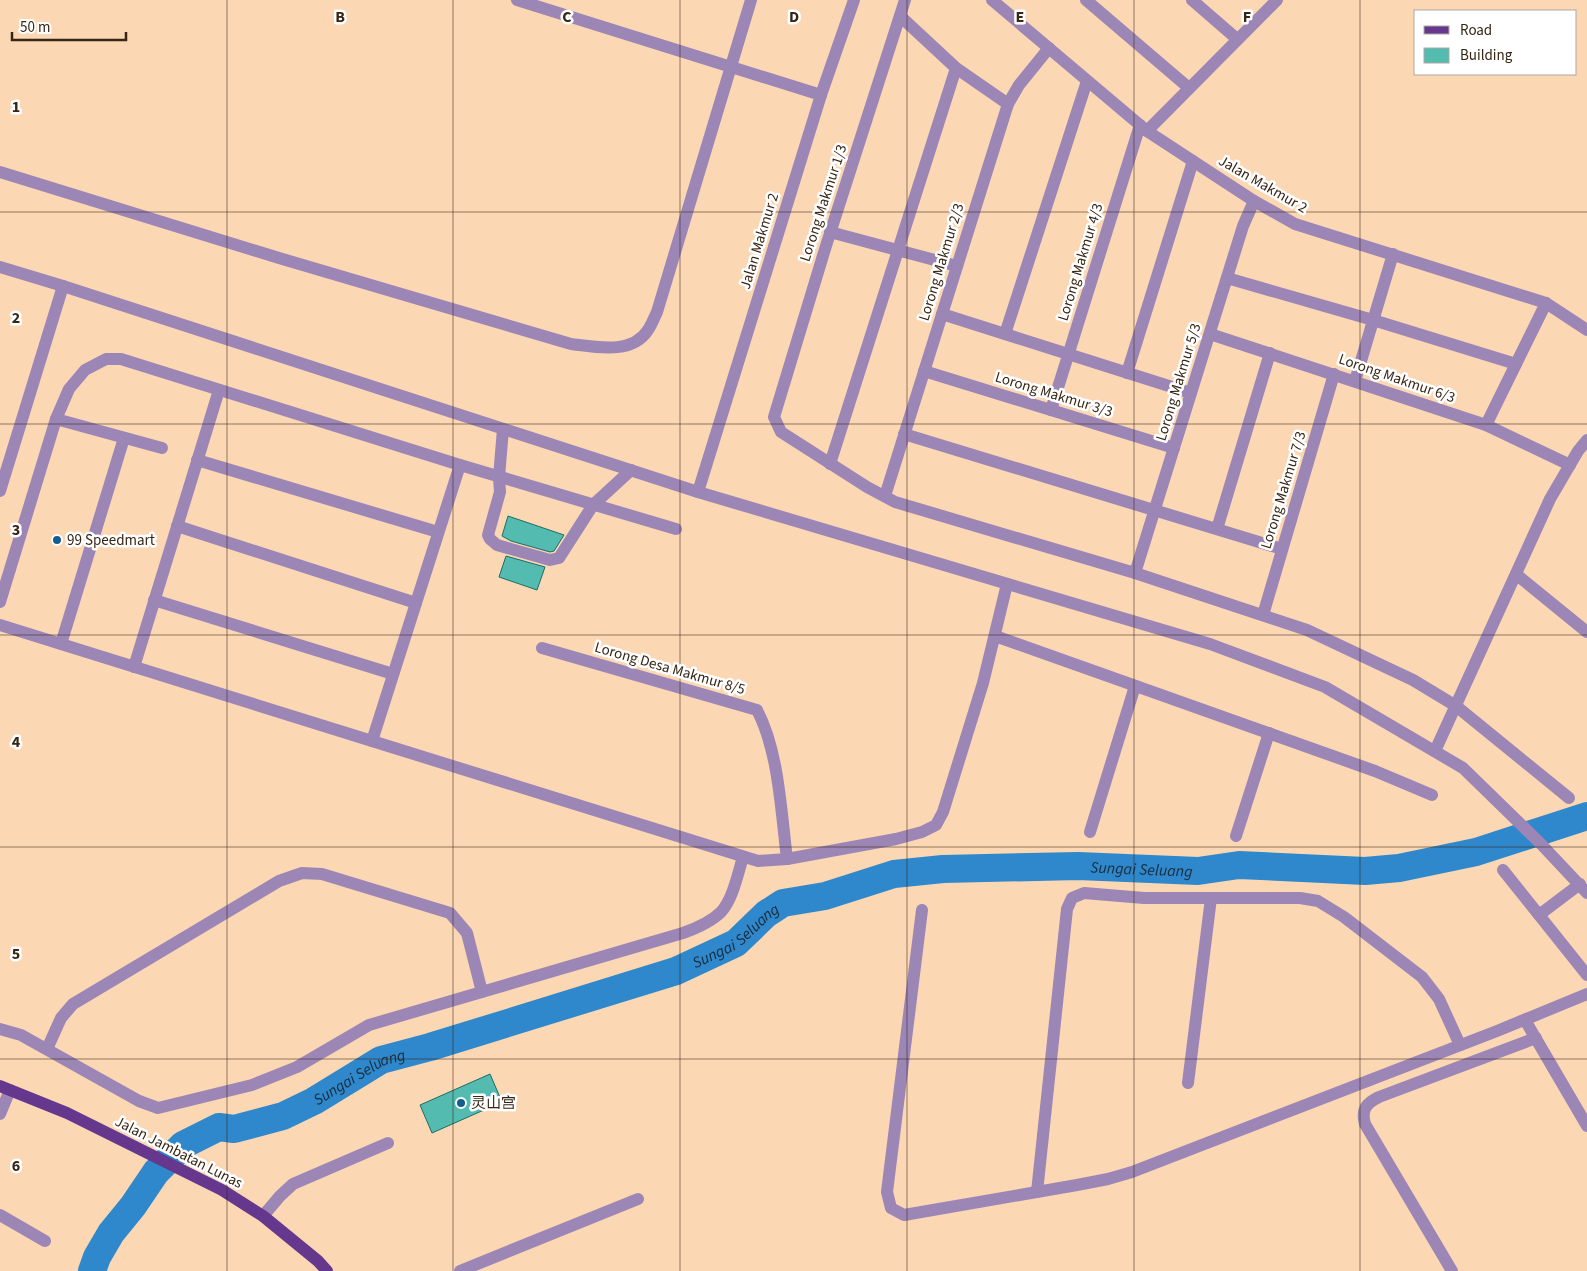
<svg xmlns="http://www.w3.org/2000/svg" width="1587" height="1271" viewBox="0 0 1587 1271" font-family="'Source Sans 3','Noto Sans SC',sans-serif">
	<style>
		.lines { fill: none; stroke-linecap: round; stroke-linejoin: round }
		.river { stroke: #2f88cb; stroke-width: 28 }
		.building { fill: #53bbb0; stroke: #1c6d65 }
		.minor { stroke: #9c86b6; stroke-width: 12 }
		.major { stroke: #65388e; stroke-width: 12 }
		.grid { fill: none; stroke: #372615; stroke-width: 1; stroke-opacity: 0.55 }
		.poi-dot { fill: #135d91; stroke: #fff; stroke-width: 2 }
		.labels { text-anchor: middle; stroke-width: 5; stroke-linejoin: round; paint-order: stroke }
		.street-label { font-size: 15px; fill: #372615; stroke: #fff }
		.poi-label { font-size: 15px; fill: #372615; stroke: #fff; text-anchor: start }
		.water-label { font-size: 16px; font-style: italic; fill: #192c3c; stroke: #fff }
		.grid-label { font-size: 16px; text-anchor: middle; font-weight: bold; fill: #372615; stroke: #fff; stroke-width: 5; stroke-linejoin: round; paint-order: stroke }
	</style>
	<rect width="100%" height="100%" fill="#fbd7b4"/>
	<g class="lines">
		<!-- river -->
		<path class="river" id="s1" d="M92,1271l5,-14 14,-24 22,-27 23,-34 27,-27 36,-18 15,2 49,-13 31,-15 67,-41 49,-13 246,-76 60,-28 30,-29 17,-11 42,-7 69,-22 49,-5 135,-3 120,5 41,-6 126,6 34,-3 77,-16 111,-36"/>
	</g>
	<!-- building -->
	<g class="building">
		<polygon points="508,516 564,535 554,551 550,552 511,541 502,536"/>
		<polygon points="506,556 545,567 537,590 499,577"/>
		<polygon points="490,1074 502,1102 432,1133 420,1105"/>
	</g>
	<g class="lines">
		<!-- minor -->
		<g class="minor">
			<polyline points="517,0 821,95"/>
			<polyline points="905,0 825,249 774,417 781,432 867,487 895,502 1135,573 1307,630 1413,680 1456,706 1569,798"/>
			<polyline points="992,0 1147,131 1254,201 1295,224 1546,303 1587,330"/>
			<polyline points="1086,0 1189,88"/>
			<polyline points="1192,0 1237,39"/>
			<polyline points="900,16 956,68 1008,104"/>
			<polyline points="1147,131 1277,0"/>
			<path d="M0,172l279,86 292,86c25,3 61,11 77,-14 4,-6 6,-12 9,-18l94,-312"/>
			<polyline points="830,232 957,266"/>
			<polyline points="0,267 63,286 698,492 1210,644 1325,687 1463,768 1541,844 1587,893"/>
			<polyline points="1227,278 1373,320 1516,364"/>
			<polyline points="942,314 1191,393"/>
			<polyline points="1005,334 1087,81"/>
			<polyline points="1210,334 1486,425 1570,465"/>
			<polyline points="924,371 1174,448"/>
			<polyline points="1127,373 1193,161"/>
			<polyline points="1355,381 1393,254"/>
			<polyline points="1051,410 1140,125"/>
			<polyline points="56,419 162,448"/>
			<polyline points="1486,425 1546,303"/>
			<polyline points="503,429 499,477 500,492 488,535 490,539 497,545 550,560 559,558 593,505 631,470"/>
			<polyline points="904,434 1282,549"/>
			<polyline points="197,460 438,532"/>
			<polyline points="830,464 956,68"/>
			<polyline points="0,491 63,286"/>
			<polyline points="698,492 821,95 854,0"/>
			<polyline points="885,496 1008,104 1019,85 1049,48"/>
			<polyline points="177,526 416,603"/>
			<polyline points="1217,529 1270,353"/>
			<polyline points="1135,573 1243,226 1254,201"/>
			<polyline points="1517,575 1587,632"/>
			<polyline points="154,600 393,674"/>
			<polyline points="0,602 56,419 69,389 85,370 106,359 121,359 460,465 676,529"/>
			<polyline points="1263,615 1334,374"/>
			<polyline points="0,625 372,741 460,465"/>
			<polyline points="995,636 1375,771 1432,795"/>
			<polyline points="61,644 124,438"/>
			<path d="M542,648l215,62c22,42 24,102 30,149"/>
			<polyline points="134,667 219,390"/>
			<polyline points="372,741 758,861 787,859 896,839 922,832 936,825 943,812 983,683 1007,584"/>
			<polyline points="1435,751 1550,499 1578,451 1587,440"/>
			<polyline points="1090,832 1135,686"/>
			<polyline points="1236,836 1269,733"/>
			<polyline points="1503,870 1587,975"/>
			<polyline points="922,910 887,1192 891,1208 904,1215 1077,1185 1108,1179 1132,1172 1497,1031 1587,994"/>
			<polyline points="1539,915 1580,884"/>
			<polyline points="1525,1020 1587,1126"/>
			<path d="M0,1029l21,6 118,66 19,7 94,-23 45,-18 72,-42 314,-92c14,-5 28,-11 38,-21 12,-13 17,-39 22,-55"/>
			<polyline points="47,1049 61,1018 73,1004 279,881 302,873 322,874 450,913 467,933 482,992"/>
			<polyline points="1188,1083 1211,898"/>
			<polyline points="0,1114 10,1090"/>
			<polyline points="1037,1192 1067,909 1072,898 1084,893 1144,898 1300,898 1318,901 1344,917 1422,977 1439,999 1460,1045"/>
			<polyline points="0,1215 45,1241"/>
			<polyline points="263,1216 280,1196 293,1184 388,1143"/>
			<polyline points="460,1271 638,1199"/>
			<path d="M1452,1271l-87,-147c-4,-14 1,-21 14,-27l157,-59"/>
		</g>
		<!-- major -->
		<polyline class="major" points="0,1086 67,1113 222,1190 263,1216 318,1261 327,1271"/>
	</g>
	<!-- grid -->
	<path class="grid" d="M227,0v1271M453,0v1271M680,0v1271M907,0v1271M1134,0v1271M1360,0v1271M0,212h1587M0,424h1587M0,635h1587M0,847h1587M0,1059h1587"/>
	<!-- markers -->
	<g class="poi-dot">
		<circle cx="57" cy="540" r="5"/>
		<circle cx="461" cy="1103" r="5"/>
	</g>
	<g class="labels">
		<!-- street labels -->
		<g class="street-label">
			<text transform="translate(1263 184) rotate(30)" y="5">Jalan Makmur 2</text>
			<text transform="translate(823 203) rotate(-72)" y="5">Lorong Makmur 1/3</text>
			<text transform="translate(759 241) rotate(-73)" y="5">Jalan Makmur 2</text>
			<text transform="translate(941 262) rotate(-73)" y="5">Lorong Makmur 2/3</text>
			<text transform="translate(1080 262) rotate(-73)" y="5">Lorong Makmur 4/3</text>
			<text transform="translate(1397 378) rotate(19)" y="5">Lorong Makmur 6/3</text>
			<text transform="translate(1178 382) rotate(-73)" y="5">Lorong Makmur 5/3</text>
			<text transform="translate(1054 394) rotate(17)" y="5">Lorong Makmur 3/3</text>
			<text transform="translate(1283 490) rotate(-73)" y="5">Lorong Makmur 7/3</text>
			<text transform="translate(670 668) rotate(16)" y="5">Lorong Desa Makmur 8/5</text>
			<text transform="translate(179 1152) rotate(27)" y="5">Jalan Jambatan Lunas</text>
		</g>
		<!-- poi labels -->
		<g class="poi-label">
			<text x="67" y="545">99 Speedmart</text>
			<text x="471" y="1108">灵山宫</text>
		</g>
		<!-- water labels -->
		<g class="water-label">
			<text dy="6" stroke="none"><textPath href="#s1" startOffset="1175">Sungai Seluang</textPath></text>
			<text dy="6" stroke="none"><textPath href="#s1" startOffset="754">Sungai Seluang</textPath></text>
			<text dy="6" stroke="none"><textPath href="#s1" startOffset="349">Sungai Seluang</textPath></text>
		</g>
	</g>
	<g class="grid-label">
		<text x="340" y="22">B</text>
		<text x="567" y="22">C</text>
		<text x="794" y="22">D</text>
		<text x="1020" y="22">E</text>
		<text x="1247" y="22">F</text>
		<text x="16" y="112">1</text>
		<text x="16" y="323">2</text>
		<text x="16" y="535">3</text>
		<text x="16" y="747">4</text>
		<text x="16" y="959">5</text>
		<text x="16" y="1171">6</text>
	</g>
	<!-- legend -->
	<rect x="1414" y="10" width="162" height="65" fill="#ffffff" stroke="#afa8a1"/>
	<rect x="1424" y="26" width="25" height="8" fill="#65388e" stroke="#afa8a1"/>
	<text x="1460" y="35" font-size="15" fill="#372615">Road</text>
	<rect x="1424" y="48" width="25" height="15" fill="#53bbb0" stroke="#afa8a1"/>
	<text x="1460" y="60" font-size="15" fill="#372615">Building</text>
	<!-- scale -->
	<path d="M12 32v8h114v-8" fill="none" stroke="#372615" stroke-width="2.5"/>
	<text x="20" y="32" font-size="15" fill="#372615" stroke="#ffffff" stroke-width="4" paint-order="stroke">50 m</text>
</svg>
